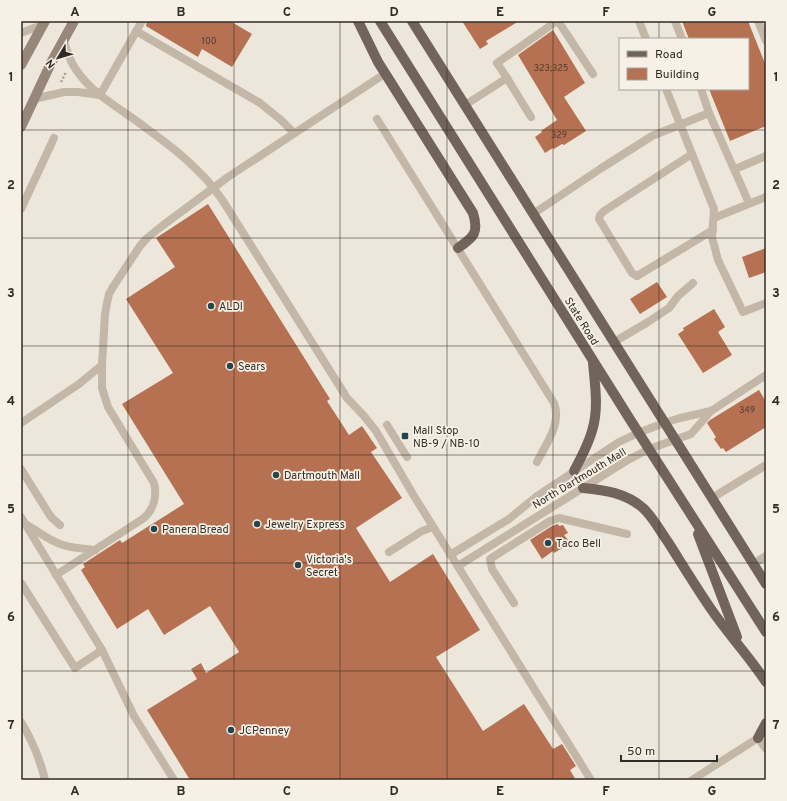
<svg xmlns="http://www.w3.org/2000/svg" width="787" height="801" viewBox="0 0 787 801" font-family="Overpass,sans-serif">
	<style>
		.building { fill: #b57151 }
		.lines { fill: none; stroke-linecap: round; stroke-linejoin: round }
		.path { stroke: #afa192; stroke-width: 2.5; stroke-dasharray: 2 2; stroke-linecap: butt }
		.lane { stroke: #c3b7a8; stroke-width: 8 }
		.secondary { stroke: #97867a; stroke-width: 10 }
		.primary { stroke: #71645a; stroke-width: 10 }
		.grid { fill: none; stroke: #312b27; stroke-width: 1; stroke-opacity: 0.55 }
		.poi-dot { fill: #22474d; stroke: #f6f0e5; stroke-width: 1.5 }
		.labels { text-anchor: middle; stroke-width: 3.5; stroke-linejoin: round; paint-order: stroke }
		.number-label { font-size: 9px; fill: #523c32 }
		.poi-label { font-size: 11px; fill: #312b27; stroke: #f6f0e5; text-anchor: start }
		.street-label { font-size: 11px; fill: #312b27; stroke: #f6f0e5 }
		.neatline { fill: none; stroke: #312b27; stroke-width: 1.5 }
		.grid-label { font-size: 13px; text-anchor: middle; font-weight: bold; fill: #312b27 }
	</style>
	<rect width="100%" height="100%" fill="#ede6da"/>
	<!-- building -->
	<g class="building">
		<polygon points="147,21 230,21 252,34 232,67 202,49 198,57 146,26"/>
		<polygon points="462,21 519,21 486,41 488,44 480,49"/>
		<polygon points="682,21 748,21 766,66 766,126 730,141 709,89 748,89 748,39 689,39"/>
		<polygon points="553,30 585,83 564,97 586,131 564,145 562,144 554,149 553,148 545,153 535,137 542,132 541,131 557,120 518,55"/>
		<polygon points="208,204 330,399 327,401 349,435 362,426 377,448 371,452 402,498 356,528 390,582 433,554 480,630 436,657 483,731 524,704 553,749 562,744 576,766 570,770 576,780 190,780 147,710 197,679 191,669 201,663 206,673 239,652 210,606 164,635 148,609 117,629 81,570 85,567 83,564 120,540 122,543 184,504 122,404 173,373 126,299 175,267 156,238"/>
		<polygon points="766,248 766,272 749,278 742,257"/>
		<polygon points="657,282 667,297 640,314 630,299"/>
		<polygon points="714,309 725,327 718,332 732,355 703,373 678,334 684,330 683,328"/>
		<polygon points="759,390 766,402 766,427 726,452 723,448 721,449 714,439 716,437 707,423 710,420"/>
		<polygon points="558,524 559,526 563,525 568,533 564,535 568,540 561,544 564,547 554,553 553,551 542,559 530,540 552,526"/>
	</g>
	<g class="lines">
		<!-- path -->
		<polyline class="path" points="61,82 66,72"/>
		<!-- lane -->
		<g class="lane">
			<polyline points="558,21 593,74"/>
			<polyline points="639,21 646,39"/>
			<polyline points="675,21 682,39"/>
			<polyline points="758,21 766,41"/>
			<polyline points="136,31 260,103 281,120 294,133"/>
			<polyline points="21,33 42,25"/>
			<path d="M63,40c4,9 6,20 12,28 17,27 47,41 71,60 19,14 38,28 54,45 9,8 16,18 23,28l124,197 17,18 12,15 38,65 177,284"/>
			<polyline points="507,78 497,63 557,21"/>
			<polyline points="666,89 714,209 712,237 718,260 743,312 766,303"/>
			<polyline points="701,89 709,113 749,203"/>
			<polyline points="100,95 142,21"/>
			<polyline points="34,99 64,92 78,92 99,95"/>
			<polyline points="465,105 507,78 531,117"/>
			<path d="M377,119l177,284c8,20 -8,41 -17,59"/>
			<polyline points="692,154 604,211 600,215 599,219 632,273 637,276 713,230"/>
			<polyline points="735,169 766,156"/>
			<polyline points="21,209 54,138"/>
			<polyline points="533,214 600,169 652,136 709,113"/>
			<polyline points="714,218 766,197"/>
			<polyline points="614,342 648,322 669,308 678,296 693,283"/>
			<polyline points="21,423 79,384 102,365"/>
			<polyline points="387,425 407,457"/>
			<polyline points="21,469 49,514 52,518 60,525"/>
			<polyline points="712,498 766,465"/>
			<polyline points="21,517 102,650 134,716 174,780"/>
			<path d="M27,525c12,7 23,16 36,20 10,3 22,4 32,5"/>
			<polyline points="389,552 422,531 433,527"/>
			<polyline points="450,555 509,519 537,496 619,442 638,433 664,423 680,418 711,411 766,375"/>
			<polyline points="753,564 766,556"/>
			<polyline points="458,566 626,461 649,449 691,434 711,411"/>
			<path d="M56,575l88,-57c10,-9 13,-22 10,-35l-46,-76 -6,-19v-23l3,-51 2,-11 2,-9 4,-7 27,-41 7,-8 15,-12 35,-26 31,-23 158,-104"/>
			<polyline points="21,583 75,668 102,650"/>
			<polyline points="514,603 492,569 490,559 550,521 559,518 627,534"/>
			<path d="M21,722c11,18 19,37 24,58"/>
			<polyline points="692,780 758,738 766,749"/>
		</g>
		<!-- secondary -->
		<g class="secondary">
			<polyline points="21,65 45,21"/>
			<polyline points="21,127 51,63 74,21"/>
		</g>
		<!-- primary -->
		<g class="primary">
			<path d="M358,21l20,41 95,151c6,20 1,24 -15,35"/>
			<polyline points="380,21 631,421 766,632"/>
			<polyline points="412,21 766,584"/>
			<path d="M574,471c7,-13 14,-26 18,-40 7,-22 3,-46 1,-68"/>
			<path d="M583,488c22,2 43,5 60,20 10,9 17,23 25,34 14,22 28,45 43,67 17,25 38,47 55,73"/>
			<polyline points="698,534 737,637"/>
			<polyline points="758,738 766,723"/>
		</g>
	</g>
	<!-- grid -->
	<path class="grid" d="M128,21v759M234,21v759M340,21v759M447,21v759M553,21v759M659,21v18M659,89v691M21,130h745M21,238h745M21,346h745M21,455h745M21,563h745M21,671h745"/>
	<!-- markers -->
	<g class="poi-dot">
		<circle cx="211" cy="306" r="4"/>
		<circle cx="230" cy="366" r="4"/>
		<rect x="401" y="432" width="8" height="8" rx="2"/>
		<circle cx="276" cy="475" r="4"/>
		<circle cx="257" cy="524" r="4"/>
		<circle cx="154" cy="529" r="4"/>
		<circle cx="548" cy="543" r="4"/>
		<circle cx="298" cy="565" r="4"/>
		<circle cx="231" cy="730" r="4"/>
	</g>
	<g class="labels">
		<!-- number labels -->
		<g class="number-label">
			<text x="209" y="44">100</text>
			<text x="551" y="71">323;325</text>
			<text x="559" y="138">329</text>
			<text x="747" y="413">349</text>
		</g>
		<!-- poi labels -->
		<g class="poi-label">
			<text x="219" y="310">ALDI</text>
			<text x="238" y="370">Sears</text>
			<text x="413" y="434">Mall Stop<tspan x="413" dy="13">NB-9 / NB-10</tspan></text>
			<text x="284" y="479">Dartmouth Mall</text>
			<text x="265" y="528">Jewelry Express</text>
			<text x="162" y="533">Panera Bread</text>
			<text x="556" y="547">Taco Bell</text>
			<text x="306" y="563">Victoria's<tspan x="306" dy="13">Secret</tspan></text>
			<text x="239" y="734">JCPenney</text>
		</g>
		<!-- street labels -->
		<g class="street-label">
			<text transform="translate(582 321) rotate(58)" y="4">State Road</text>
			<text transform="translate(579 478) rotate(-31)" y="4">North Dartmouth Mall</text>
		</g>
	</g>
	<!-- border -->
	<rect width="787" height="801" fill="none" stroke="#f6f0e5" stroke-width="44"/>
	<!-- legend -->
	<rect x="619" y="38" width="130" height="52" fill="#f6f0e5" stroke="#a7a199"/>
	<rect x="627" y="51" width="20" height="6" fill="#71645a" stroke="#a7a199"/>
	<text x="655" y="58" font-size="12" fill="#312b27">Road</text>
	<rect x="627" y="68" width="20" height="12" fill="#b57151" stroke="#a7a199"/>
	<text x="655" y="78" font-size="12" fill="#312b27">Building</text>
	<!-- north arrow -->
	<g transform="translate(58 58) rotate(232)" stroke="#f6f0e5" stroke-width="3" paint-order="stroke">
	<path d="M0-3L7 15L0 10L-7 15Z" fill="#312b27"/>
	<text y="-6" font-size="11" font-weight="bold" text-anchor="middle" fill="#312b27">N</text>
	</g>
	<!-- scale -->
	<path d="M621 755v6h96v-6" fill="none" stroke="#312b27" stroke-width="2"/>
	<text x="627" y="755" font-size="12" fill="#312b27" stroke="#f6f0e5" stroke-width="3" paint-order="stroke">50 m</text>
	<rect x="22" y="22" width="743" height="757" class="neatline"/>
	<g class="grid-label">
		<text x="75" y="16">A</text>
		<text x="181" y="16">B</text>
		<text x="287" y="16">C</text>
		<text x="394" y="16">D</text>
		<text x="500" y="16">E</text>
		<text x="606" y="16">F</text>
		<text x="712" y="16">G</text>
		<text x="11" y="81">1</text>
		<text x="776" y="81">1</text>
		<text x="11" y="189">2</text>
		<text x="776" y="189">2</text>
		<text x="11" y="297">3</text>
		<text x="776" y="297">3</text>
		<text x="11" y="405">4</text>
		<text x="776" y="405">4</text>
		<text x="11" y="513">5</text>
		<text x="776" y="513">5</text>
		<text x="11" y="621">6</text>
		<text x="776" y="621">6</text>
		<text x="11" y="729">7</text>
		<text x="776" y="729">7</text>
		<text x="75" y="795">A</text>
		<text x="181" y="795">B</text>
		<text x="287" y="795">C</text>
		<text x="394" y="795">D</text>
		<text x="500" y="795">E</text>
		<text x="606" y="795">F</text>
		<text x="712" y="795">G</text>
	</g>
</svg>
